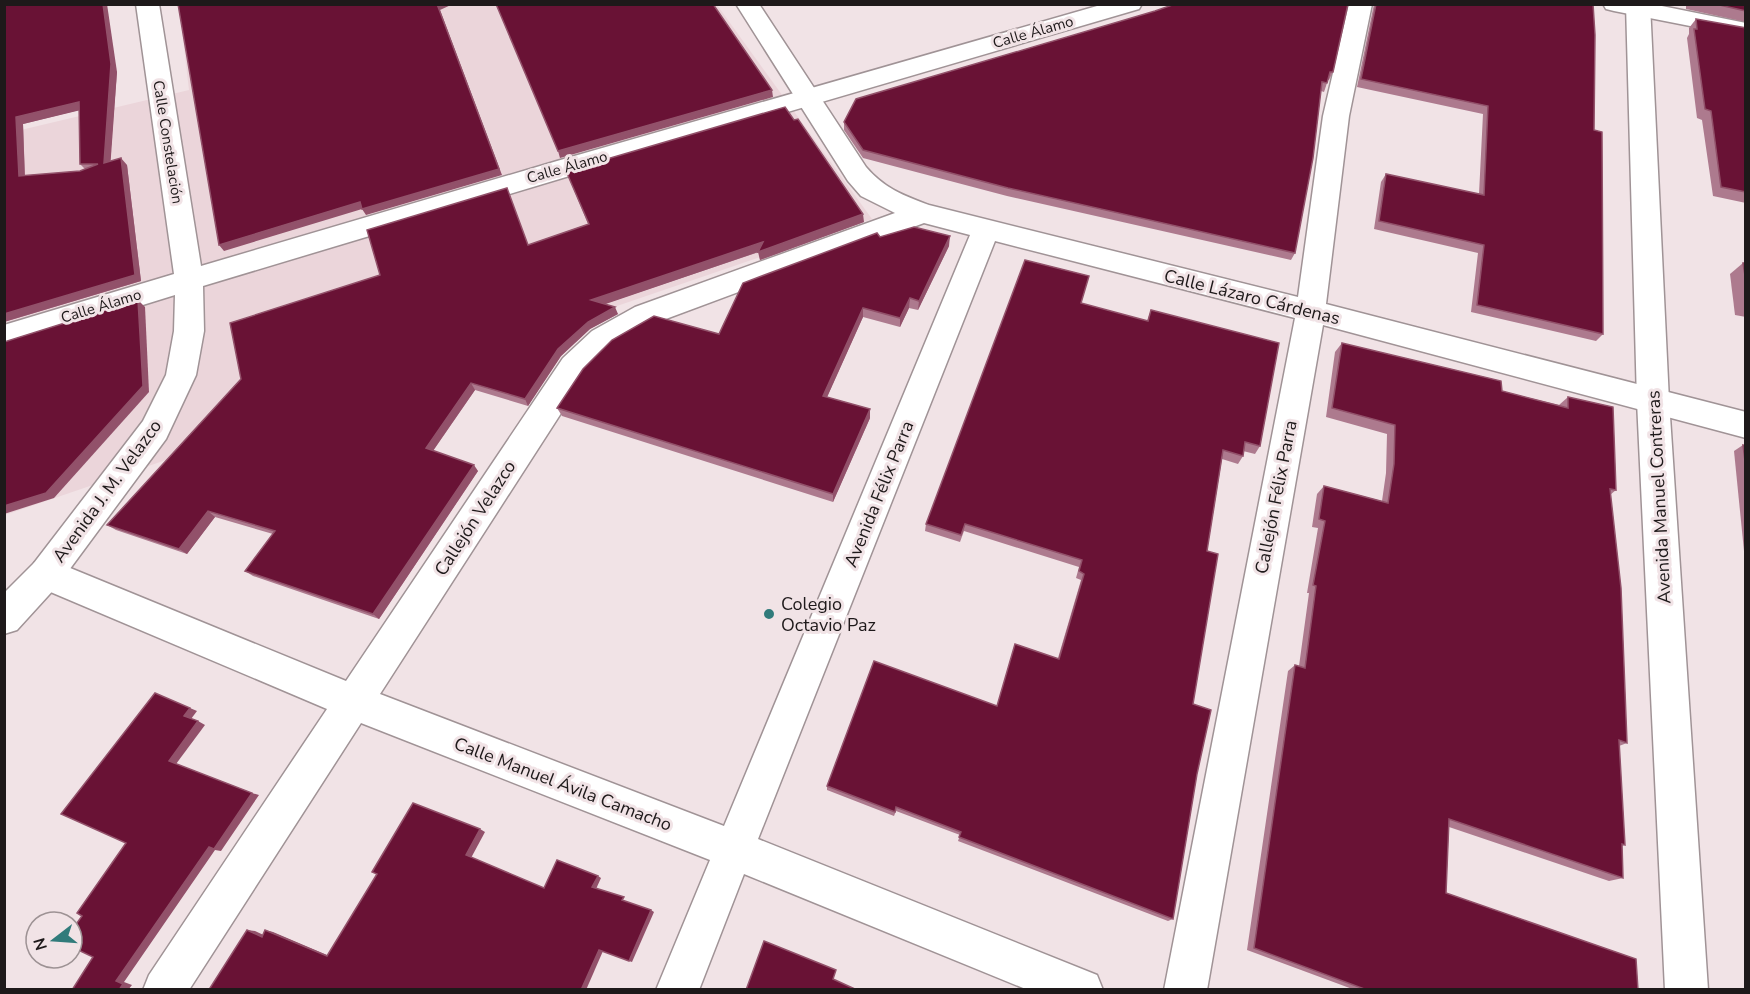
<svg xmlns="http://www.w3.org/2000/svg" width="1750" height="994" viewBox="0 0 1750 994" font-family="'Nunito Sans',sans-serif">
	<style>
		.built { fill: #ebd5da }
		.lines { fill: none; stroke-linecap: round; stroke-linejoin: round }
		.street-casing { stroke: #a09396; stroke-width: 3 }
		.secondary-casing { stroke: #a09396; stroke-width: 3 }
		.street { fill: #fff; fill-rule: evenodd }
		.secondary { fill: #fff; fill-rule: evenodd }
		.wall { fill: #ad7a8e; fill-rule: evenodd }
		.shaded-wall { fill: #92516a }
		.building { fill: #691235; stroke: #92516a; stroke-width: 1.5; fill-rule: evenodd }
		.poi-dot { fill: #317b7b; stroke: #f1e3e6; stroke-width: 2 }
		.labels { text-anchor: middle; stroke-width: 6; stroke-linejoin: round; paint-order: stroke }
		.far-street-label { font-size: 15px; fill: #1e191a; stroke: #f1e3e6 }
		.street-label { font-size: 18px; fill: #1e191a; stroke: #f1e3e6 }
		.poi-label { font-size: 18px; fill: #1e191a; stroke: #f1e3e6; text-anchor: start }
	</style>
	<rect width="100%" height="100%" fill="#f1e3e6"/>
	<!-- built -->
	<polygon class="built" points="179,5 717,5 872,219 5,515 4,134 189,90"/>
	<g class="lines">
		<!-- street casing -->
		<g class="street-casing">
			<g id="street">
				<path d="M736,4h23l107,163c19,22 37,28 63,38l369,92 25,-181 26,-112h23l-23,112 -23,188 420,108v26l-423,-113 -116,665h-43l131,-672 -300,-77 -237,598 339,136 6,15h-75l-284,-116 -45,116h-43l54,-130 -349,-137 -172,267h-46l6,-15 178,-266 -293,-124 -5,-11 5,-11 12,-5 12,5 288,118 217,-323 29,-27 43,-24 260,-94 -34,-17 -13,-15zM924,223l46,12 -246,591 -344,-132 205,-318 29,-29 41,-24z"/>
				<polygon points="1603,4 1652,4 1746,23 1746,37 1614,11 1606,9"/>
			</g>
		</g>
		<!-- secondary casing -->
		<g class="secondary-casing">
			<g id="secondary">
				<polygon points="136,4 159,4 201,266 557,161 1104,4 1142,4 1139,9 576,174 203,286 204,331 196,375 166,439 58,585 17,630 4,634 4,593 34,563 143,421 166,375 174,331 175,295 4,348 4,325 174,274"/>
				<polygon points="1626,4 1650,4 1669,401 1708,990 1665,990 1637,401"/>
			</g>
		</g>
		<!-- street -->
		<use href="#street" class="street"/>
		<!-- secondary -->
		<use href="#secondary" class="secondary"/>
	</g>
	<!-- wall -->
	<g class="wall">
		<path d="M4,4l113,68 -7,89 17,4 14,116 -137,41zM79,110l1,54 5,5 -5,2 -55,5 -2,-52z"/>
		<polygon points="1374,4 1593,4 1594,130 1603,334 1596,341 1471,312 1478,253 1374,229 1381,182 1386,174 1479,194 1483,114 1357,87"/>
		<polygon points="1686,4 1746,4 1746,22 1686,9"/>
		<polygon points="1155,11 1333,72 1329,80 1328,80 1324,92 1321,91 1295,253 1291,260 1007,196 863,158 844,130 844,122"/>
		<polygon points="1696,19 1746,28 1746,203 1713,196 1702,120 1697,118 1687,38 1689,34 1689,28"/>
		<polygon points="566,171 864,222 760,260 759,252 604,304 618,314 590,329 561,356 528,406 475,390 433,451 478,471 379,619 253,576 245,571 273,534 215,517 187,554 116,530 107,525 528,245 588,224"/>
		<polygon points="880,237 949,246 918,310 909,308 900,327 863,317 827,397 870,409 870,418 833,502 562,416 557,408 719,334"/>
		<polygon points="1743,263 1746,263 1746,317 1735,315 1730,274"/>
		<polygon points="1151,310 1260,446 1255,454 1243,451 1243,456 1238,464 1222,459 1207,551 1193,704 1197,774 1173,919 1168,921 958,841 960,835 896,811 894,816 827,790 827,786 997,706 1058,658 1081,580 1076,578 1079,567 964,531 960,542 925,531 926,524 1147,321"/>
		<polygon points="1342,343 1502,391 1559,405 1568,397 1616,490 1610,495 1627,743 1619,746 1625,845 1622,846 1623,878 1609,881 1449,827 1446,893 1638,990 1355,990 1247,950 1288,671 1295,665 1299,666 1309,593 1307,593 1318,528 1312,527 1317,494 1324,486 1382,501 1386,473 1387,434 1326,417 1335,352"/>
		<polygon points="1743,445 1746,446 1746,571 1734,451"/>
	</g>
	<!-- shaded-wall -->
	<g class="shaded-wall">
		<polygon points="103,4 107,4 117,72 110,170 104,163"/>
		<polygon points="437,4 453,4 440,10 502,175 366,215 362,209 224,251 219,245 360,202"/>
		<polygon points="772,90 773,97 560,158 558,151"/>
		<polygon points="79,102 85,109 23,124 25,183 19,176 16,117"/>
		<polygon points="121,158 127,165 141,281 4,322 4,314"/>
		<polygon points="863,214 864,222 760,260 758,252"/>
		<polygon points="950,236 949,246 918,310 919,301"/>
		<polygon points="763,242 764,250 594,308 591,300"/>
		<polygon points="910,298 909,308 900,327 900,318"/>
		<polygon points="138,300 145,307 149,392 54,498 4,514 4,506"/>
		<polygon points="615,307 618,314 590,329 561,356 528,406 525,399 558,349 588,322"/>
		<polygon points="863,308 863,317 824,404 823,396"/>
		<polygon points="471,383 475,390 430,455 426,448"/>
		<polygon points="870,409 870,418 833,502 833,494"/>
		<polygon points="474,465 478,471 379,619 373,614"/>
		<polygon points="208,511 215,517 187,554 179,549"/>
		<polygon points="190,708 197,711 191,719 184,716"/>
		<polygon points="198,721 205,725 176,764 169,761"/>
		<polygon points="252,793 259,795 221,851 215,850 124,982 132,985 128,990 119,990 116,981 209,847"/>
		<polygon points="480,829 485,832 471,858 466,855"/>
		<polygon points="598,876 601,878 596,889 592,887"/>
		<polygon points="651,910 654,912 632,962 629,961"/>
		<polygon points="247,930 255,931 270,938 262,937"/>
		<polygon points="265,930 273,932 334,958 327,956"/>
		<polygon points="599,950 603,951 586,990 581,990"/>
	</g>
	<!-- building -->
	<g class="building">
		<path d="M4,4h99l8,60 -7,99 17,-5 14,117 -131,39zM79,102l1,62h18l-18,7 -61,5 -3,-59z"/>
		<polygon points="178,4 437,4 499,169 362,209 360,202 219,245"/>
		<polygon points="496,4 713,4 772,90 558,151"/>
		<polygon points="1175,4 1348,4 1333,72 1330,72 1327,83 1322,82 1313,158 1295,253 1008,188 863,150 844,122 856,99 1155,11"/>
		<polygon points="1376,4 1593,4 1595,35 1594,130 1602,132 1603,334 1477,305 1484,245 1379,221 1386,174 1484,195 1488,106 1361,79"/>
		<polygon points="1715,4 1746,4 1746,11"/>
		<polygon points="1696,19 1746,28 1746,192 1721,187 1711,111 1705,109 1694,29 1697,29"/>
		<polygon points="785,107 794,120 798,119 863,214 758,252 763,242 591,300 615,307 588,322 558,349 525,399 471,383 426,448 474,465 373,614 245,571 275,531 208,511 179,549 107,525 241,379 230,323 380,275 367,230 507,188 528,245 589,224 566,171"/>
		<polygon points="914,227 950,236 919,301 910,298 900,318 863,308 823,396 870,409 833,494 557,408 583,369 612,340 654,316 719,334 743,283 877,233 880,237"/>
		<polygon points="1025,260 1089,276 1081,303 1148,321 1151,310 1279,343 1260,446 1245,442 1243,456 1223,450 1207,551 1218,554 1193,704 1211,710 1197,774 1173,919 959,837 961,832 896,807 895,812 827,786 874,661 997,706 1015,644 1059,659 1084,574 1079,571 1082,560 965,524 961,535 926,524"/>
		<polygon points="1743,263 1746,263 1746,282"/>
		<polygon points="138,300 143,386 46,493 4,506 4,342"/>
		<polygon points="1342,343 1501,381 1502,391 1568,408 1568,397 1613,407 1616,490 1610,489 1621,588 1627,743 1619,740 1625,845 1622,844 1623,878 1449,819 1446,893 1636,959 1638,990 1367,990 1254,948 1295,665 1305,668 1316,586 1313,585 1325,521 1319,519 1324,486 1388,503 1394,464 1395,425 1332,408"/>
		<polygon points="1743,445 1746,446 1746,469"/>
		<polygon points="155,693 190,708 184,716 198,721 169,761 252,793 214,849 209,847 116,981 123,984 119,990 72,990 93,957 72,947 72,930 82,916 77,913 126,843 61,814"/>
		<polygon points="413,803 480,829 466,855 544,888 557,860 598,876 592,887 624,897 622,900 651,910 629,961 599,950 581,990 213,990 210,988 247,930 262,937 265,930 327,956 377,874 372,872"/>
		<polygon points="764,941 836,970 833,979 857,990 746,990"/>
	</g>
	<!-- markers -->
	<circle class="poi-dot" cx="769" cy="614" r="6"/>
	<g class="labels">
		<!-- far-street labels -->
		<g class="far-street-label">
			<text transform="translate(1033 32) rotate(-16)" y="5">Calle Álamo</text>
			<text transform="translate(168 142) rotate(81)" y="5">Calle Constelación</text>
			<text transform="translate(567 167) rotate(-16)" y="5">Calle Álamo</text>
			<text transform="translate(101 306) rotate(-17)" y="5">Calle Álamo</text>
		</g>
		<!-- street labels -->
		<g class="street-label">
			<text transform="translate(1252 297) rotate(14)" y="6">Calle Lázaro Cárdenas</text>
			<text transform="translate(107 491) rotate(-54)" y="6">Avenida J. M. Velazco</text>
			<text transform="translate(879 494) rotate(-68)" y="6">Avenida Félix Parra</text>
			<text transform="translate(1276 497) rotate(-79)" y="6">Callejón Félix Parra</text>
			<text transform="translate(1659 497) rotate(-93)" y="6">Avenida Manuel Contreras</text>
			<text transform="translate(475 518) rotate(-57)" y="6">Callejón Velazco</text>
			<text transform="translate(563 784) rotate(21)" y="6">Calle Manuel Ávila Camacho</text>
		</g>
		<!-- poi labels -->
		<g class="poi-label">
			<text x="781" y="610">Colegio<tspan x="781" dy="21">Octavio Paz</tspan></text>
		</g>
	</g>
	<!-- border -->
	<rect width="1750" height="994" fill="none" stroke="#1e191a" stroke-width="12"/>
	<!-- north arrow -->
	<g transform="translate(54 940) rotate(253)"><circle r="28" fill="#f1e3e6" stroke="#9d9294" stroke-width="1.5"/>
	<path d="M0-4.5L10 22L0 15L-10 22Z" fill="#317b7b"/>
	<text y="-9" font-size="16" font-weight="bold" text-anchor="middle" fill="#1e191a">N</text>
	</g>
</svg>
